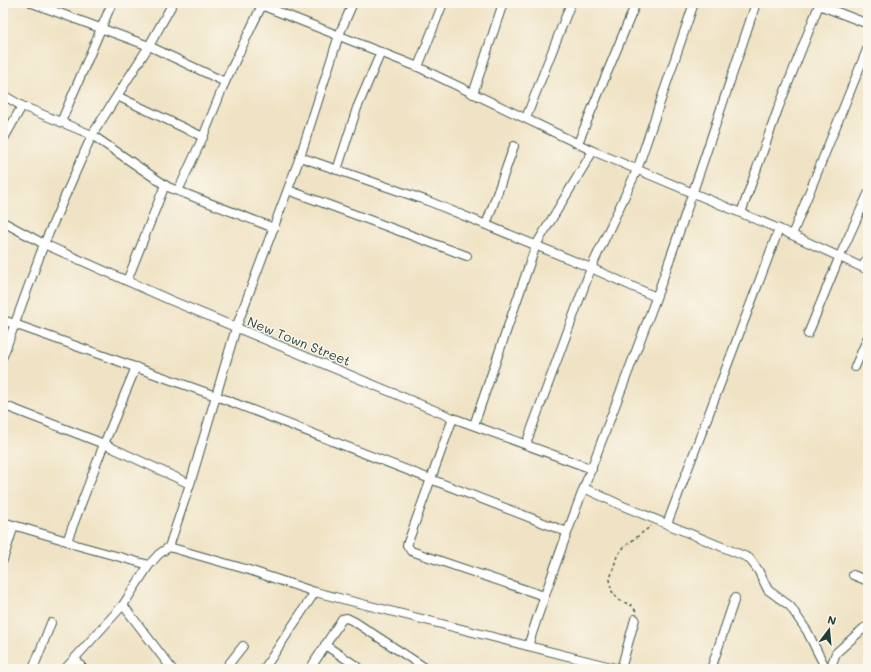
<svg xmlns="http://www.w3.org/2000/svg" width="871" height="672" viewBox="0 0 871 672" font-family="Mali,sans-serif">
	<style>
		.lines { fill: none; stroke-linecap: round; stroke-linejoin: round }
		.minor-casing { stroke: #3e564a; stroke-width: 10 }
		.path { stroke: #3e564a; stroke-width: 1.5; stroke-dasharray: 3 3; stroke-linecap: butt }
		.minor { stroke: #fff; stroke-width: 8 }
		.labels { text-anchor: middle; stroke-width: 3; stroke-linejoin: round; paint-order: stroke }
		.street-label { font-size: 13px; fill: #1f3d34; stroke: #fbf7ec }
	</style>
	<rect width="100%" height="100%" fill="#fbf7ec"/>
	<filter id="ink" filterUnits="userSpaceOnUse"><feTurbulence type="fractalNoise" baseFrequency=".025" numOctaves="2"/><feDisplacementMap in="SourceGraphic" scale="8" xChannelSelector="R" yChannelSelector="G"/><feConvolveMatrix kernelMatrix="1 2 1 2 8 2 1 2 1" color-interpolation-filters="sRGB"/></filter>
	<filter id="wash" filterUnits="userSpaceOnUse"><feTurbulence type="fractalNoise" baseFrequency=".012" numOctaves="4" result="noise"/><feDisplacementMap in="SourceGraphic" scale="16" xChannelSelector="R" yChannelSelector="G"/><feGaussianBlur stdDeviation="0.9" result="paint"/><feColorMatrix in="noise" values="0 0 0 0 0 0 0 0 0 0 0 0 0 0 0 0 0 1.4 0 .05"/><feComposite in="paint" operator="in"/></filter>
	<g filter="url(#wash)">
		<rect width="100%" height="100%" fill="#f0e3c5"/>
	</g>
	<g filter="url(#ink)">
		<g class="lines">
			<!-- minor casing -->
			<g class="minor-casing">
				<g id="minor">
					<polyline points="32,3 149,46 225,82"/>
					<polyline points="256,3 418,67 593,151 779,229 868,270"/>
					<polyline points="418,67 443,3"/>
					<polyline points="473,94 503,3"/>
					<polyline points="3,95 22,106 92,135 168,187 274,228"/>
					<polyline points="117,96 203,137"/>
					<polyline points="526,118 571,3"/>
					<polyline points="61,122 112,3"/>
					<polyline points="3,140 22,106"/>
					<polyline points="578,143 636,3"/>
					<polyline points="300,157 428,201 591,268 656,297"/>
					<polyline points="337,170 357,108 381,52"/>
					<polyline points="288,190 467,256"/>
					<polyline points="178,191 203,137 225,82 263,3"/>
					<polyline points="741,213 778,109 819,5 868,24"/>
					<polyline points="3,222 44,244 170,300 453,418 592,469"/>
					<polyline points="486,225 514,146"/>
					<polyline points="792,235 868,47"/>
					<polyline points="862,267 868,258"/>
					<polyline points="127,281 165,185"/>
					<polyline points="3,320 216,396 567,532"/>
					<polyline points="808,334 839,258 868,194"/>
					<polyline points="3,356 44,244 92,135 149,46 173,3"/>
					<polyline points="855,367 868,337"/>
					<polyline points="3,405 104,444 190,484"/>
					<polyline points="453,418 407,545 411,551 544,596"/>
					<polyline points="474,425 536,245 593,151"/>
					<polyline points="526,444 591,268 637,170 694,3"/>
					<polyline points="584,488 623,506 749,558 758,570 768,590 790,606 807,631 826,669"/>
					<polyline points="3,522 67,541 76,545 149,565"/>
					<polyline points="667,524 779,229"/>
					<polyline points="67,541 104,444 136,367"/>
					<polyline points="169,547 249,570 315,592 619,669"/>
					<polyline points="3,560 14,525"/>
					<polyline points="853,575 868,581"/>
					<polyline points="123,605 172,669"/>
					<polyline points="325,645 361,669"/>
					<path d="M528,646c38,-118 85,-232 128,-348 35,-97 67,-196 100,-295"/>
					<polyline points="75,658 83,669"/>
					<polyline points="33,669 51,623"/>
					<polyline points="65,669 123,605 149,565 159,554 169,547 190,484 236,328 300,157 339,35 353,3"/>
					<polyline points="225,669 243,646"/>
					<polyline points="264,669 315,592"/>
					<polyline points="310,669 342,619 347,618 355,622 427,669"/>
					<polyline points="621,669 635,619"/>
					<polyline points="711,669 735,598"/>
					<polyline points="830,669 836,653 864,628 868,627"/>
				</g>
			</g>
			<!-- path -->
			<polyline class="path" points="636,611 631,605 618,600 611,590 610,579 617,556 624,547 651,526"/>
			<!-- minor -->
			<use href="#minor" class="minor"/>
		</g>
	</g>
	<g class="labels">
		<!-- street labels -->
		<g class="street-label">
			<text transform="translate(299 341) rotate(22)" y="5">New Town Street</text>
		</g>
	</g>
	<!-- margin -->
	<rect width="871" height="672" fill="none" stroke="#fbf7ec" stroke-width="16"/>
	<!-- north arrow -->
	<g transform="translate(829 630) rotate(16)" stroke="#fbf7ec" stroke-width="3" paint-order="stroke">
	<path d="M0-3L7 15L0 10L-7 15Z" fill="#1f3d34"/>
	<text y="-6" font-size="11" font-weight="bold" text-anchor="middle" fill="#1f3d34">N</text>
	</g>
</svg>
